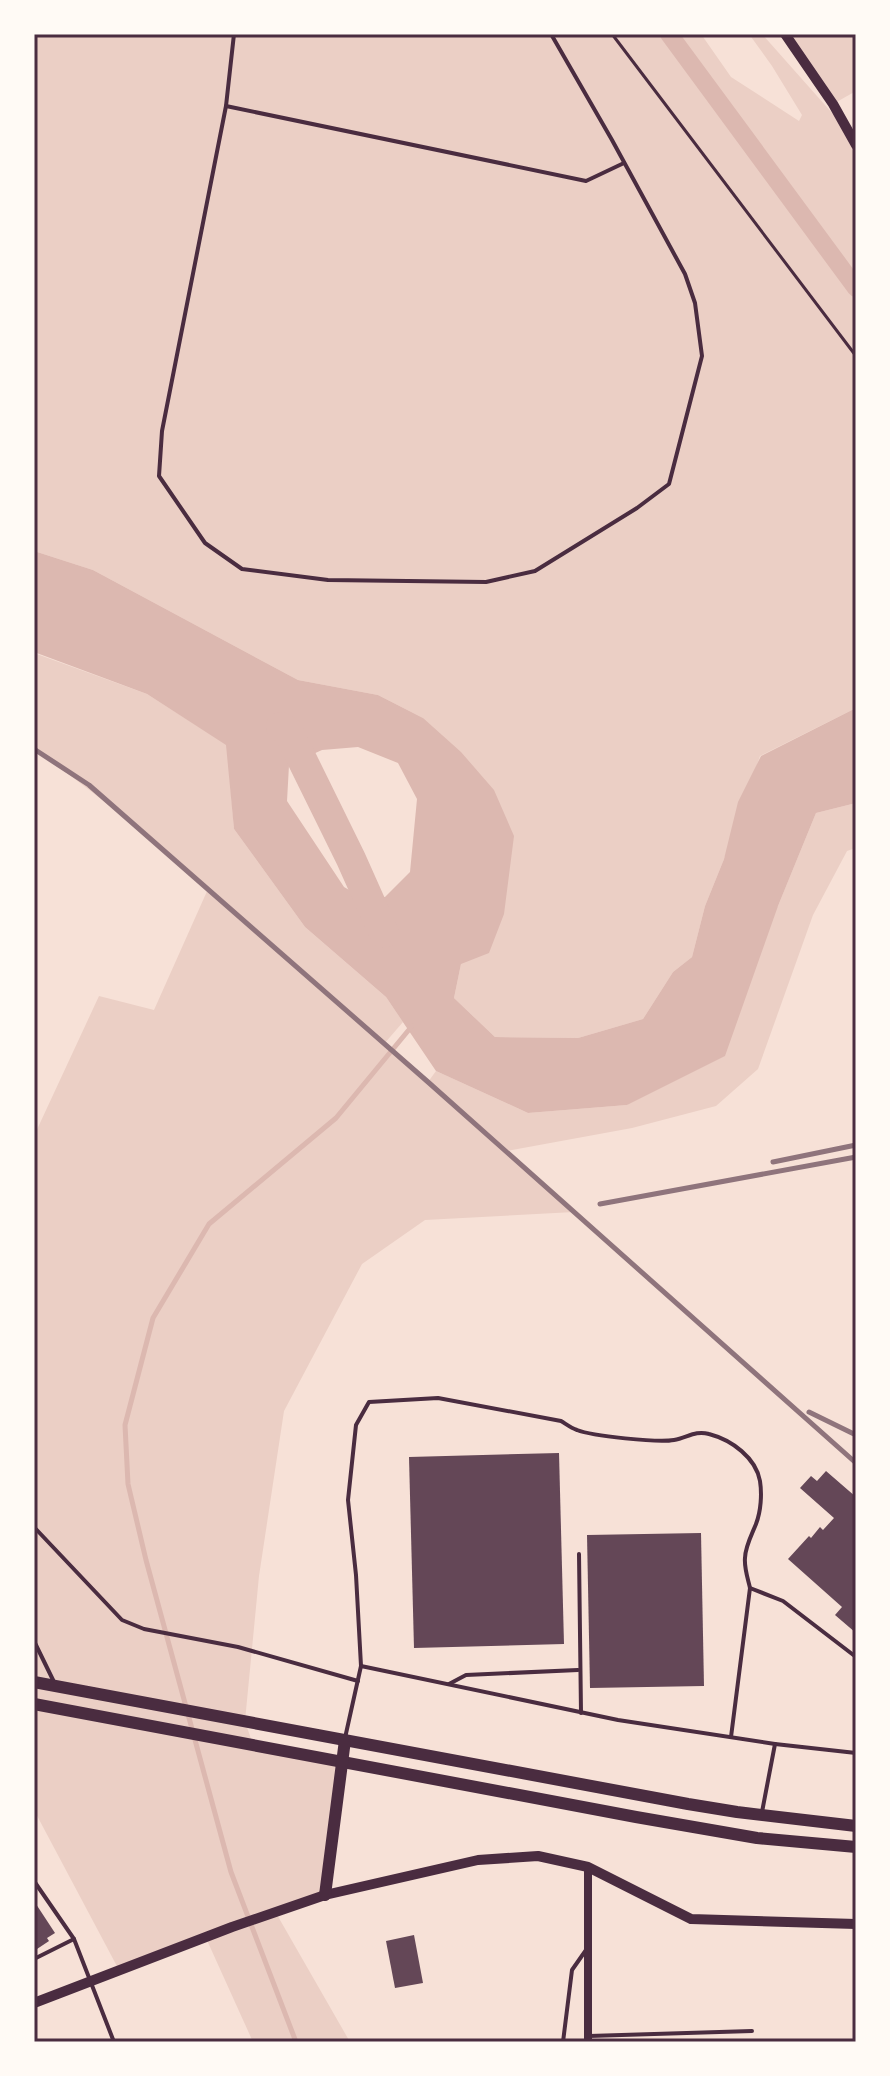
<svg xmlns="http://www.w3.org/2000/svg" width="890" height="2076" viewBox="0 0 890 2076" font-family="'Crimson Pro',serif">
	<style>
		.green { fill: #ebcfc5 }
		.water { fill: #dcb8b0; fill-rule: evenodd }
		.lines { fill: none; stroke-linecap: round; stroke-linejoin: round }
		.stream { stroke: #dcb8b0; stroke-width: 5 }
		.canal { stroke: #dcb8b0; stroke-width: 18 }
		.river { stroke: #dcb8b0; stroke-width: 30 }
		.building { fill: #644757 }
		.path { stroke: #4a2c40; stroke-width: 3 }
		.service { stroke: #4a2c40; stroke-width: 4 }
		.minor { stroke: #4a2c40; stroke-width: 8 }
		.tertiary { stroke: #4a2c40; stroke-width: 10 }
		.primary { stroke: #4a2c40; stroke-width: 12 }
		.rail { stroke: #8f747c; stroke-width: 5 }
		.neatline { fill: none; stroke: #4a2c40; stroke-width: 3 }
	</style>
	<rect width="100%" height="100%" fill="#f7e1d7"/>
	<!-- green -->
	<g class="green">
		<polygon points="34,34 701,34 731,77 799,121 802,115 772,66 749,34 762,34 856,140 856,710 852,710 760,756 724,859 705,906 692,957 673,972 643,1019 578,1038 495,1037 454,998 461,964 423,718 378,695 298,680 93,570 34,551"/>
		<polygon points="785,34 856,34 856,91 833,104"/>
		<path d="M34,653l113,41 80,51 7,84 71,98 81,70 17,25 -19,22 44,38 8,-11 92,42 99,-8 151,-199 38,-93 40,-10v45l-9,3 -34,64 -55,154 -42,37 -84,22 -126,23 68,61 -149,8 -63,44 -78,147 -25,165 -14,145 8,24 88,18 -16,132 -49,18 74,129h-97l-47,-104 -87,32 -85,-160v-674l65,-140 55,14 54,-121c-56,-49 -112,-97 -174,-139z"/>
	</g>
	<!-- water -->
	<path class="water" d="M34,551l59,19 205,110 80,15 45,23 38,34 33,38 20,46 -10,78 -15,39 -28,11 -7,34 41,39 83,1 65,-19 30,-47 19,-15 13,-51 19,-47 14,-57 23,-46 91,-46h4v93l-40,10 -38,93 -53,150 -98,49 -99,8 -92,-42 -50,-74 -81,-70 -71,-98 -8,-84 -79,-51 -113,-42zM358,747l40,16 19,36 -7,73 -25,25 -22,1 -19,-11 -57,-86 2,-36 33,-15z"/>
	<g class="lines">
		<!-- stream -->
		<polyline class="stream" points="296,2042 231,1872 146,1560 128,1484 125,1425 153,1318 209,1224 336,1118 412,1026"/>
		<!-- canal -->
		<polyline class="canal" points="669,34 856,288"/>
		<!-- river -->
		<polyline class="river" points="281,727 288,731 351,859 384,933"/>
	</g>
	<!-- building -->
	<g class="building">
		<polygon points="559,1453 564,1644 414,1648 409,1457"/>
		<polygon points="826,1471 856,1497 856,1633 835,1615 842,1607 788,1559 809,1536 811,1538 820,1527 823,1530 834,1518 800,1488 811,1476 817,1481"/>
		<polygon points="701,1533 704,1686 590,1688 587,1535"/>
		<polygon points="34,1901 55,1933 47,1938 49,1941 34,1951"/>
		<polygon points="414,1935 423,1983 395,1988 386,1941"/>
	</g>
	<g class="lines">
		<!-- path -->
		<polyline class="path" points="612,34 856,356"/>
		<!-- service -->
		<g class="service">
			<polyline points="234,34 226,106 162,431 159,476 205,543 242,569 328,580 486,582 535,571 637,508 669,484 702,356 695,303 685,274 612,140 551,34"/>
			<polyline points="226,106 586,181 624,163"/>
			<polyline points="34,1527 122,1620 144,1629 238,1647 358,1681"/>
			<polyline points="579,1554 581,1713"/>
			<polyline points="34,1641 55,1684"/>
			<path d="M361,1666l-5,-91 -8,-75 8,-75 13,-23 69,-4 123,23c5,3 10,7 16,9 15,6 81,13 97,10 13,-2 21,-10 35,-6 23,6 47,24 51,47 2,13 1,30 -4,43 -4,10 -11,23 -11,34 -1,10 3,21 5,30"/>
			<polyline points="449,1684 466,1675 578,1670"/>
			<polyline points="731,1737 750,1588 783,1601 856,1657"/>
			<polyline points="345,1738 361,1666 618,1720 775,1744 762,1812"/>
			<polyline points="775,1744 856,1753"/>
			<polyline points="34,1881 74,1939 114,2042"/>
			<polyline points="34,1959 74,1939"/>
			<polyline points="589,2036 752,2031"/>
			<polyline points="563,2042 572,1970 586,1950"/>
		</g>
		<!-- minor -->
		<polyline class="minor" points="588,2042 588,1867"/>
		<!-- tertiary -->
		<g class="tertiary">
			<polyline points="785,34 833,104 856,145"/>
			<polyline points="34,2003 232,1927 325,1895 478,1860 538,1856 588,1867 691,1919 856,1924"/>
		</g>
		<!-- primary -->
		<g class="primary">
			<polyline points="34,1682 688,1804 737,1812 856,1826"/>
			<polyline points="34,1704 636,1817 757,1838 856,1847"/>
			<polyline points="325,1895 345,1740"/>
		</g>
		<!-- rail -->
		<g class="rail">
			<polyline points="34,749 89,785 428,1082 856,1463"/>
			<polyline points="773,1162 856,1145"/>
			<polyline points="600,1204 856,1157"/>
			<polyline points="809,1412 856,1435"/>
		</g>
	</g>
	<!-- border -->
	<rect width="890" height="2076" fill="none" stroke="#fffaf5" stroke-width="72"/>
	<rect x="36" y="36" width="818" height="2004" class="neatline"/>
</svg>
